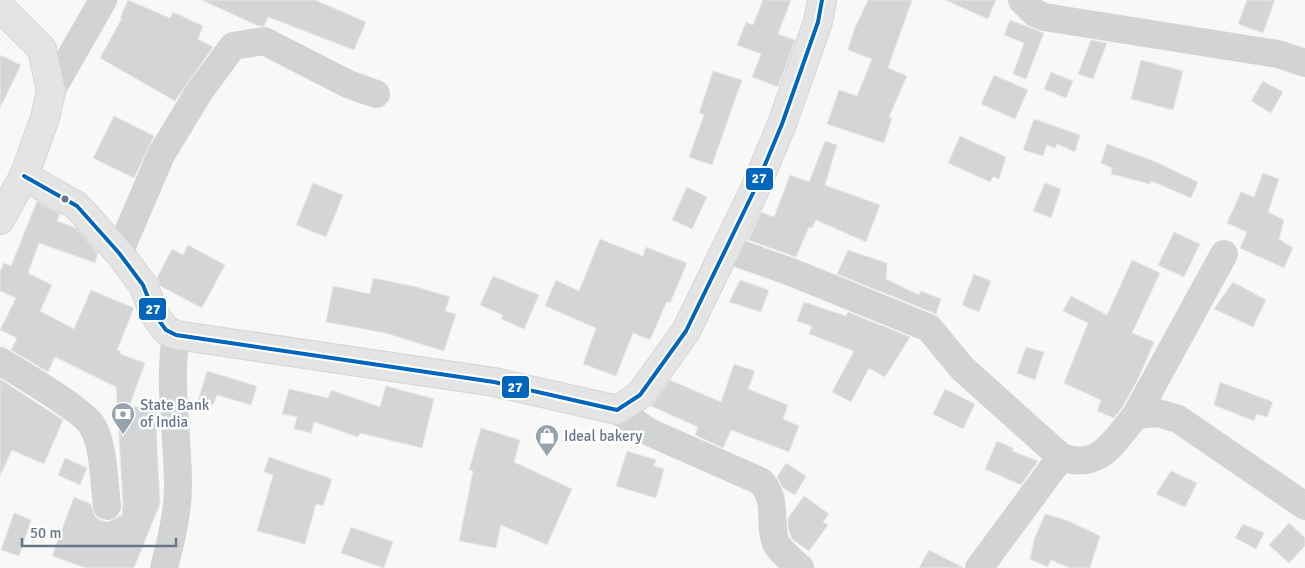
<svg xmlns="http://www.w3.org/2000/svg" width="1305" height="568" viewBox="0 0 1305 568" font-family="Signika,sans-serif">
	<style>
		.building { fill: #d4d5d6; stroke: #e8e8e6 }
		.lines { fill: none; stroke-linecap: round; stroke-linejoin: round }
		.major-casing { stroke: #d3d5d6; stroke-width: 30 }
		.minor { stroke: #d2d3d3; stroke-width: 28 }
		.major { stroke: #e4e4e4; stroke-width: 28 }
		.bus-1-casing { stroke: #fff; stroke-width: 8 }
		.bus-1 { stroke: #0065bd; stroke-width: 4 }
		.bus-dot { fill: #65758a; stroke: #fff; stroke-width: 2 }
		.labels { text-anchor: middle; stroke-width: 5; stroke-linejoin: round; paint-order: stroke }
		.poi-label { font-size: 15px; fill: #65758a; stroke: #fff; text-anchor: start }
		.line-badge { stroke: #fff; stroke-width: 2 }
		.badge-label { font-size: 14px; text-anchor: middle; font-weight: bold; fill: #fff }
	</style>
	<rect width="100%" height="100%" fill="#f8f8f7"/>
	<!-- building -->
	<g class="building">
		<polygon points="128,0 170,18 173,12 203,26 198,39 213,47 175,101 100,58 122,18 120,18"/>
		<polygon points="202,0 315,0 366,22 354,50 268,17 264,26 258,26"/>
		<polygon points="763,0 791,0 778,34 795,40 778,87 752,77 761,54 737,45 746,22 753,25"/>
		<polygon points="868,0 912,0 888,68 907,76 889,117 892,118 884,143 827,124 839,90 857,96 872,59 848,50 854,30"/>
		<polygon points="945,0 996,0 988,19"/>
		<polygon points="1247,0 1275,0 1263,33 1238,24"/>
		<polygon points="1010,20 1044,33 1026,79 1013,74 1024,43 1004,35"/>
		<polygon points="1091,40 1107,43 1093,79 1078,74"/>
		<polygon points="0,55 21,65 0,108"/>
		<polygon points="1141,60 1183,71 1173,110 1131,99"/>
		<polygon points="713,71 742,80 712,165 689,157 704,115 699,113"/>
		<polygon points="1051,72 1073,81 1066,98 1044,89"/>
		<polygon points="994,75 1028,90 1015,119 981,104"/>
		<polygon points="1263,81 1283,92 1271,113 1251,101"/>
		<polygon points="114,116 154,136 134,178 93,158"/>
		<polygon points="1034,119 1080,135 1075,152 1057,144 1055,148 1047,145 1043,156 1023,150"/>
		<polygon points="960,136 1006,157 999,179 993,177 990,182 948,163"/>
		<polygon points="825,141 837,145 825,185 880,205 866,242 816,220 812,228 809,227 796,257 748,240 761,212 774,217 790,175 809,182"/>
		<polygon points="1107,144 1156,162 1198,182 1191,198 1151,181 1150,184 1111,174 1112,168 1101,163"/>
		<polygon points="1263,173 1279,179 1268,212 1284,220 1279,239 1293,248 1284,268 1240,248 1247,232 1227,223 1241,192 1254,197"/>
		<polygon points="313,183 343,195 326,237 296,225"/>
		<polygon points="1045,183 1061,189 1051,218 1033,211"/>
		<polygon points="687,187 707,197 692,229 672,220"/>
		<polygon points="37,201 60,214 57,221 76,228 98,253 95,263 39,243 28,273 52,285 40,311 74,329 91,290 134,308 117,350 121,351 120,354 145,363 129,407 155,406 160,504 134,568 86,568 52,556 74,497 91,504 95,516 100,520 108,522 122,515 123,504 116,387 55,357 48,372 11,350 17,338 0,330 16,298 0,291 0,272 4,263 11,266"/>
		<polygon points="1174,232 1200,244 1184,277 1158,265"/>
		<polygon points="600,239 643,256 646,247 687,263 670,303 667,301 650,340 633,333 616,376 583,364 596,328 545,306 556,280 579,291"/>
		<polygon points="188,245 225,265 202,308 160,286 157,278 172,249 183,255"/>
		<polygon points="848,250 887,263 886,279 919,295 921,291 941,299 936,314 837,274"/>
		<polygon points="1132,260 1160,273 1132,333 1154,342 1138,379 1123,406 1114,418 1097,411 1101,400 1064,383 1088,323 1063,311 1071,296 1107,315"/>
		<polygon points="974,274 991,281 979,312 962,305"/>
		<polygon points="493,276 539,295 524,329 501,319 503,315 480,305"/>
		<polygon points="373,278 417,287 450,297 445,311 456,314 444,351 385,333 326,322 333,286 370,294"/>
		<polygon points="740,280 769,290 761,312 729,302"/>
		<polygon points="1233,282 1266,300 1253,327 1214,309"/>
		<polygon points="804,302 846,316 848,312 910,337 885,377 869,368 851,402 832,392 854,351 809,334 812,326 797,321"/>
		<polygon points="1026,347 1044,352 1035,380 1017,373"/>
		<polygon points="734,364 755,371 748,389 788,405 783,419 799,426 789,452 731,430 723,448 695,435 698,427 651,406 670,380 721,402"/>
		<polygon points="207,371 257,386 251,405 217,395 213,405 198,401"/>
		<polygon points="0,379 63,420 44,464 12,450 0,476"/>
		<polygon points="1220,382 1273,402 1267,417 1257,414 1254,421 1214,405"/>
		<polygon points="386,386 434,399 422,448 360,433 358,437 314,422 311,433 294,429 297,417 282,414 289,389 328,398 331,390 380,407"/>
		<polygon points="945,389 975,404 963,429 933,414"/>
		<polygon points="481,428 520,440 514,462 572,489 547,545 501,525 496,548 459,541 473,471 469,470"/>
		<polygon points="997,441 1013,448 1012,451 1038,461 1021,485 985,469"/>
		<polygon points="627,451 656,460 654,466 664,469 656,498 616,486"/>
		<polygon points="269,457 332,479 323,506 316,504 305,544 257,531 273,475 264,472"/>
		<polygon points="65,458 87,468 80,485 58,475"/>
		<polygon points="786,463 806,476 795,495 783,488 777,477"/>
		<polygon points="1171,471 1197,483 1185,507 1156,494"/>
		<polygon points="804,496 829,514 823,522 828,525 809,551 792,539 788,528 788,518"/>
		<polygon points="14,513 31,520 19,556 1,550"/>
		<polygon points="1045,514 1066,520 1100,536 1090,568 1070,568 1051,560 1048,567 1030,559 1034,540"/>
		<polygon points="1289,523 1305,538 1305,546 1289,563 1269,545"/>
		<polygon points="1243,524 1264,533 1256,549 1235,538"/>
		<polygon points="351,527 393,542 384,568 341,553"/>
		<polygon points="929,550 964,568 919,568"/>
	</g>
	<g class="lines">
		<!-- major casing -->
		<g class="major-casing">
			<g id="major">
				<polyline points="0,7 42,49 51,91 45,118 24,176 0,220"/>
				<polyline points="24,176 77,206 119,253 143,285 155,315 166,330 176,335 494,382 617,410 640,395 686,331 754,191 782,124 818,22 822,0"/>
			</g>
		</g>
		<!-- minor -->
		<g class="minor">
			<polyline points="1022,0 1035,13 1044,17 1278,54 1305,63"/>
			<polyline points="51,91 103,0"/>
			<path d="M726,249l65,23 138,56 33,40 99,89c39,14 53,-16 75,-42l22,-2 20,6 127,87"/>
			<polyline points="119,253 161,155 199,92 233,46 264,41 348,84 376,94"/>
			<path d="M0,361c19,12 85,50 93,66 11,20 11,56 14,79"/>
			<path d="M617,410l32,22 111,49c20,19 7,45 17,64 5,8 16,16 23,23"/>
			<polyline points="1136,415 1224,254"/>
			<path d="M164,568c7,-27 14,-55 14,-83 0,-51 -10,-100 -2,-150"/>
			<polyline points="979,568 1061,457"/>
		</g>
		<!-- major -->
		<use href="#major" class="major"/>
		<!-- bus-1 casing -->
		<g class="bus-1-casing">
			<polyline id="bus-1" points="24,176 77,206 119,253 143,285 155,315 166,330 176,335 494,382 617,410 640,395 686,331 754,191 782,124 818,22 822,0"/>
		</g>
		<!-- bus-1 -->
		<use href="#bus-1" class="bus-1"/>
	</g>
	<!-- icons -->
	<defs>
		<g id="bank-pin" transform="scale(1.25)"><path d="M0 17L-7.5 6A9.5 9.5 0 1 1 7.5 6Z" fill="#98a3b0" stroke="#fff"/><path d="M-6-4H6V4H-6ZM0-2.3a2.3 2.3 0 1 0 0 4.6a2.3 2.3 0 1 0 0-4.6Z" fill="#fff"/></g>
		<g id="shop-pin" transform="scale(1.25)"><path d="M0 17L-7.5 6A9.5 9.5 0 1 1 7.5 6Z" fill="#98a3b0" stroke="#fff"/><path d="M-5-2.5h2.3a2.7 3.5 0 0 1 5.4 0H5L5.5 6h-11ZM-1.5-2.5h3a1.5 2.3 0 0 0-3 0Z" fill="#fff"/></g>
	</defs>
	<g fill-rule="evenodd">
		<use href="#bank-pin" x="123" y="414"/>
		<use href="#shop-pin" x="547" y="436"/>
	</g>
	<!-- markers -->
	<circle class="bus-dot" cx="65" cy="199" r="4.5"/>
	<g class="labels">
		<!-- poi labels -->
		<g class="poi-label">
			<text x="140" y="410">State Bank<tspan x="140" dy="17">of India</tspan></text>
			<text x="564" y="441">Ideal bakery</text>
		</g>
	</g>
	<g class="line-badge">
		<rect x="745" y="167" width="29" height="24" rx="5" fill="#0065bd"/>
		<rect x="138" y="297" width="29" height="24" rx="5" fill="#0065bd"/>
		<rect x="501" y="375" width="29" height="24" rx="5" fill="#0065bd"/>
	</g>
	<g class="badge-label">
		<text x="759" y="183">27</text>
		<text x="153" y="314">27</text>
		<text x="515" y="392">27</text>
	</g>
	<!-- scale -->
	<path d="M22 538v8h154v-8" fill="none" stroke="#65758a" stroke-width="2.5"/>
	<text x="30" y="538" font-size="15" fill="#65758a" stroke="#ffffff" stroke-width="4" paint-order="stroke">50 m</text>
</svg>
